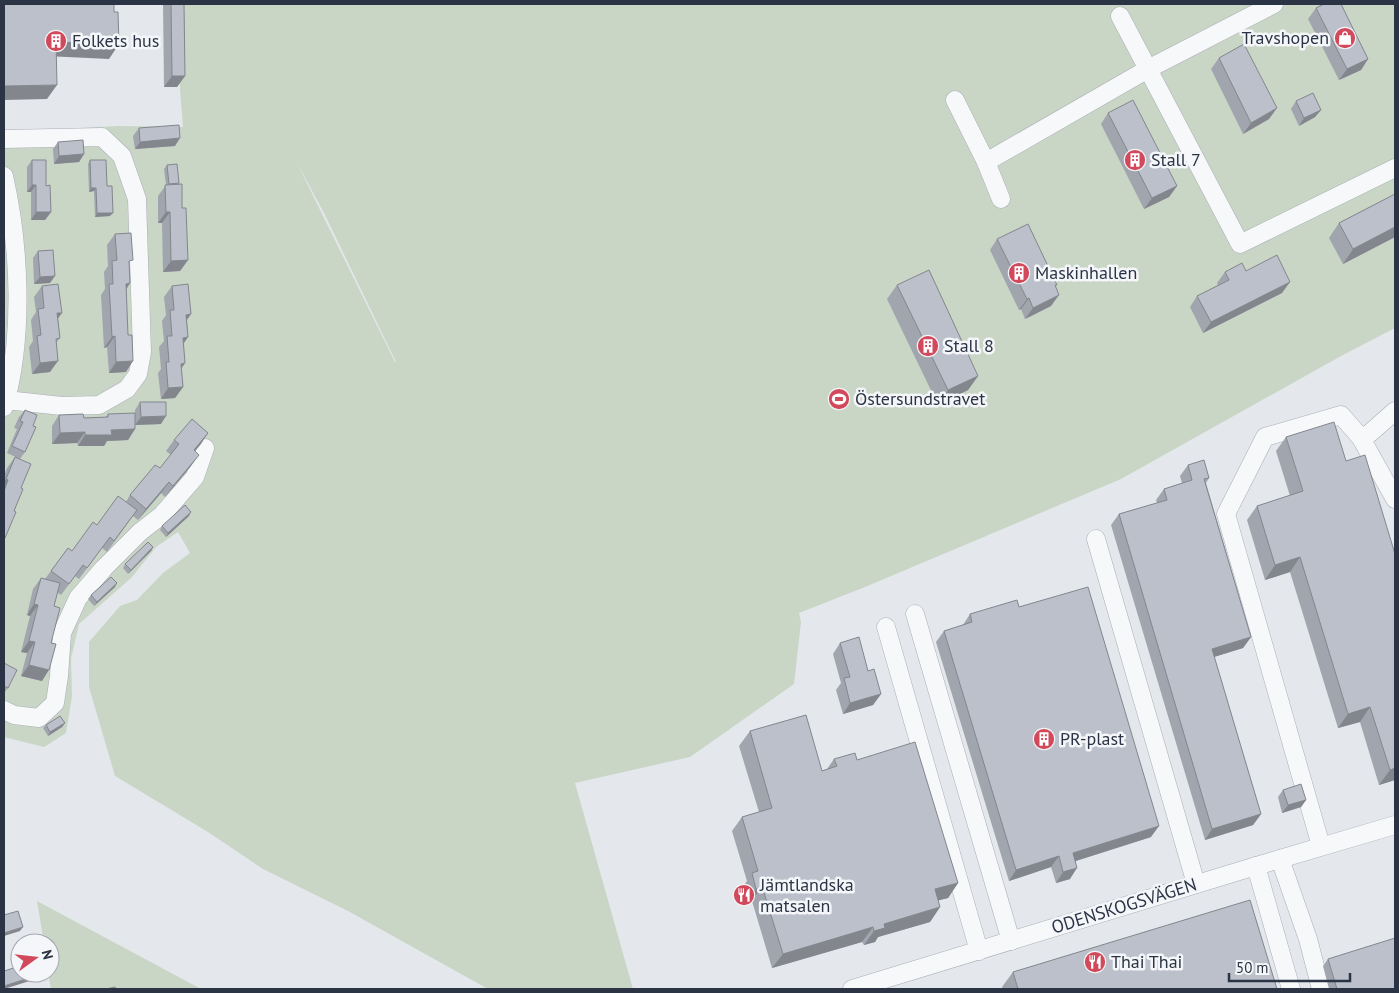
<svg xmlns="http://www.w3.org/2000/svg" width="1399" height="993" viewBox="0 0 1399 993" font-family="'PT Sans',sans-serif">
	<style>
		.green { fill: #c9d6c5; fill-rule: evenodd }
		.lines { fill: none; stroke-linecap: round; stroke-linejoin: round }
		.minor-casing { stroke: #a9aeb7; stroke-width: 19 }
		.minor { stroke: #f7f8fa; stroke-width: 18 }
		.wall { fill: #a1a5ae }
		.shaded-wall { fill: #83868d }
		.building { fill: #bbc0ca; stroke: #83868d }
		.labels { text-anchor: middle; stroke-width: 5; stroke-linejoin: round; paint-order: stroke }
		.poi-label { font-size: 18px; fill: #2b3445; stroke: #f4f6f9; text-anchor: start }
		.street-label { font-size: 18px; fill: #2b3445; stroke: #f4f6f9 }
	</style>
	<rect width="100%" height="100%" fill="#e4e7ec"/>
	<!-- green -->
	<g class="green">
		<path d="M180,4h1215v324l-54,28 -220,123 -256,108 -66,26 2,9 -7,62 -104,73 -115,26 58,206h-145l-140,-78 -85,-42 -55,-37 -93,-56 -26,-89v-45l31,-36 17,-6 26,-27 27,-20 -12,-21 -22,15 -24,30 -53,47 -8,35 1,37 -6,37 -22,14 -40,-10v-605l115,-6 64,1 -3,-38zM296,161l28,52 72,149h-1z"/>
		<polygon points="37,901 201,989 51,989 48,973 50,973 50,943 44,943"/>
	</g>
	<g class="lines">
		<!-- minor casing -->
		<g class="minor-casing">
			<g id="minor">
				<polyline points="1120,16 1240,244 1395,168"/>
				<polyline points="955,100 986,162 1148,69 1274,4"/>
				<polyline points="4,139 102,137 122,156 137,199 142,352 138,374 127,389 99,405 62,406 6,400"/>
				<polyline points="986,162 1001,199"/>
				<path d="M4,176c16,71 20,162 0,231"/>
				<polyline points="1361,438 1370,433 1395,411"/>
				<polyline points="1096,539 1196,884"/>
				<polyline points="915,614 1011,941"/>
				<polyline points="886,627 979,951"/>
				<polyline points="4,710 14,715 39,718 55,703 59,676 62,633 78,598 104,568 140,532 162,515 195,477 205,448"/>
				<polyline points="1321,846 1226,514 1265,437 1341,415 1361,438 1395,499"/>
				<polyline points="1280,859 1308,939 1321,989"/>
				<polyline points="1256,866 1291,989"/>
				<polyline points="852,989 1256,866 1395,825"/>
			</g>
		</g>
		<!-- minor -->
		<use href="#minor" class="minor"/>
	</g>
	<!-- wall -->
	<g class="wall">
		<polygon points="163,4 184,4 185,76 177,87 164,87"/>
		<polygon points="1316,8 1368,59 1361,70 1339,80 1308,19"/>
		<polygon points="1219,58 1269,119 1243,134 1211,69"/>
		<polygon points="1296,101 1321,110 1315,117 1299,126 1291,109"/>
		<polygon points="1108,113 1177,186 1169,197 1144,209 1101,124"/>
		<polygon points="139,128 175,146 135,149 133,136"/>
		<polygon points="58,142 84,154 79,162 54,164 53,149"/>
		<polygon points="32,160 46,186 51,212 45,220 31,220 31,192 27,192 27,167"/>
		<polygon points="90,160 107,186 110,216 95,217 94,191 89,192 88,164"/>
		<polygon points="167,165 179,183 178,185 182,208 188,260 180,271 163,272 162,223 158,223 158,196 166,185 164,169"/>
		<polygon points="1395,194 1395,237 1343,264 1329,238 1339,223"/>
		<polygon points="115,234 129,266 130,283 126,290 126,372 109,373 107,347 104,348 101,295 105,289 104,272 108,266 107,245"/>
		<polygon points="997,239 1055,287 1051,306 1025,319 1021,309 1019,310 990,250"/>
		<polygon points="38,251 50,283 34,284 33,258"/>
		<polygon points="1246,271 1282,293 1203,333 1190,307 1197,296 1218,285 1217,283 1225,272"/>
		<polygon points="897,285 978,376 968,390 938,405 887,299"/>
		<polygon points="42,286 58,319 60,338 56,343 50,372 32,374 29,347 33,341 31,320 36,312 34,297"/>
		<polygon points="172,286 191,314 187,320 188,337 184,343 181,369 183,387 175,398 161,399 158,373 161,369 159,347 164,341 162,321 166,315 164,297"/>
		<polygon points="140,402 161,424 135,425 135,410"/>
		<polygon points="25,410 33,426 25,452 20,459 7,453 17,429 14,428 19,417"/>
		<polygon points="108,414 135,429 128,440 107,441 104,446 78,446 77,443 52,444 52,426 59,415 84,418 106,417"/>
		<polygon points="208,433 195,451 191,466 165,497 161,493 138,520 133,516 107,552 102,548 79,579 75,576 61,595 57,592 54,606 42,681 21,676 27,653 21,652 30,616 27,615 33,589 41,578 45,579 68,548 72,551 97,525 126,502 130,495 160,468 171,455 166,451 174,440"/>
		<polygon points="1286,437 1395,780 1379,785 1360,722 1338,728 1290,572 1265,580 1247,520 1257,506 1290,496 1276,451"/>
		<polygon points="15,457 21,488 14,511 5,538 4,540 4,476 7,468"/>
		<polygon points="1188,465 1209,478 1206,483 1251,637 1243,648 1214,657 1261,814 1253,825 1205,840 1111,525 1119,514 1157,503 1156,500 1164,489 1182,483 1180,476"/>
		<polygon points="189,516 166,537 160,530 162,526"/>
		<polygon points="153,547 151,551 128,574 123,568 125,564"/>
		<polygon points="115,587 94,606 88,599 91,595"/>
		<polygon points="1019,607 1151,837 1076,861 1070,879 1056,883 1051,867 1009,881 936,642 944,631 963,625 970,614"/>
		<polygon points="840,643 868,671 881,694 873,705 843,714 836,690 841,683 833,654"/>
		<polygon points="4,663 8,688 4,693"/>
		<polygon points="65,723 62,727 48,736 43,728 46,725"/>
		<polygon points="750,731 822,771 827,769 834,759 857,760 958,883 948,898 938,900 940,907 930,922 878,937 875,942 864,945 862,942 772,968 752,901 746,903 742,888 747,881 732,831 742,817 759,812 739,746"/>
		<polygon points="1283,790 1306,800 1301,807 1282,813 1278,797"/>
		<polygon points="1328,959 1395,989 1329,989 1323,966"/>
		<polygon points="1013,972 1277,989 1003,989 1002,987"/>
	</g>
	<!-- shaded-wall -->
	<g class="shaded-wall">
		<polygon points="56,42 119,44 109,59 46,56"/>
		<polygon points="1368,59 1361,70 1339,80 1347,69"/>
		<polygon points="172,76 185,76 177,87 164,87"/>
		<polygon points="57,85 47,99 4,100 4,86"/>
		<polygon points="1277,108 1269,119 1243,134 1251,123"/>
		<polygon points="1321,110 1315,117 1299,126 1304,118"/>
		<polygon points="180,138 175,146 135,149 140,142"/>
		<polygon points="84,154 79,162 54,164 59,156"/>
		<polygon points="32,185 36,185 31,192 27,192"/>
		<polygon points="1177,186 1169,197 1144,209 1152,198"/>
		<polygon points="91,188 96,188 94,191 89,192"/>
		<polygon points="36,212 51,212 45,220 31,220"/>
		<polygon points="166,212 170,212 162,223 158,223"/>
		<polygon points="97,213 113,213 110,216 95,217"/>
		<polygon points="1395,227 1395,237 1343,264 1353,249"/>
		<polygon points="188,260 180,271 163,272 171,261"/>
		<polygon points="55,276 50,283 34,284 40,277"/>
		<polygon points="1290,282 1282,293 1203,333 1211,322"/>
		<polygon points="130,283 123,294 126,284"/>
		<polygon points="1059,295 1051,306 1025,319 1033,308"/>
		<polygon points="1029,298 1021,309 1019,310 1027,299"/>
		<polygon points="57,313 62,313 54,324"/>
		<polygon points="191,314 183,325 186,315"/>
		<polygon points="115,336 107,347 104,348 112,337"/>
		<polygon points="188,337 180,348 183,338"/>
		<polygon points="58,361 50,372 32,374 40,363"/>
		<polygon points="133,361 126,372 109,373 116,362"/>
		<polygon points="185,363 178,374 181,364"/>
		<polygon points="978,376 968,390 938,405 948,390"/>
		<polygon points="183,387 175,398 161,399 168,388"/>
		<polygon points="166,416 161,424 135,425 141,417"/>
		<polygon points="135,429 128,440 107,441 104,446 78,446 85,435 111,430"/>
		<polygon points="85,432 77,443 52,444 60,433"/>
		<polygon points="208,433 201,444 186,462 194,450"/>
		<polygon points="199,455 191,466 165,497 173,486"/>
		<polygon points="6,479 8,480 4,487 4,482"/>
		<polygon points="169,482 161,493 138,520 146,509"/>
		<polygon points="191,512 189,516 166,537 168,533"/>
		<polygon points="153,547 151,551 128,574 131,570"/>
		<polygon points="1300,557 1290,572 1265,580 1275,565"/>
		<polygon points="117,583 115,587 94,606 97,602"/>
		<polygon points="34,604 38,605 30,616 27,615"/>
		<polygon points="1251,637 1243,648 1204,660 1212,649"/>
		<polygon points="29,641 35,642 27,653 21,652"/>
		<polygon points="29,665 49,670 42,681 21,676"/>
		<polygon points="881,694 873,705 843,714 850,703"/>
		<polygon points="1370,707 1360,722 1338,728 1348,714"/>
		<polygon points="65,723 62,727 48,736 50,732"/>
		<polygon points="1395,768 1395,780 1379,785 1390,770"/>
		<polygon points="1306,800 1301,807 1282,813 1288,805"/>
		<polygon points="1261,814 1253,825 1205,840 1212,829"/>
		<polygon points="1159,826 1151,837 1066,864 1073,853"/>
		<polygon points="1059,856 1051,867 1009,881 1016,870"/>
		<polygon points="1077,868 1070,879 1056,883 1063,872"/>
		<polygon points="958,883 948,898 925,904 935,889"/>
		<polygon points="762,886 752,901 746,903 756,889"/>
		<polygon points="940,907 930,922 878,937 875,942 864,945 874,931 884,924"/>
		<polygon points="23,927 20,931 4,936 4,933"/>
		<polygon points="873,927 862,942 772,968 783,954"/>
		<polygon points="38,975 36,979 4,989 4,986"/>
	</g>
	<!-- building -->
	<g class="building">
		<polygon points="4,4 114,4 114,12 118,12 119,44 56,42 57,85 4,86"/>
		<polygon points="171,4 184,4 185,76 172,76"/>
		<polygon points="1324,4 1341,4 1368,59 1347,69 1316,8"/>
		<polygon points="1244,44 1277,108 1251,123 1219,58"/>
		<polygon points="1313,93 1321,110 1304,118 1296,101"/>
		<polygon points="1133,100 1177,186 1152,198 1108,113"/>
		<polygon points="179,125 180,138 140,142 139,128"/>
		<polygon points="83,140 84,154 59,156 58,142"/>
		<polygon points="32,160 46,160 46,186 50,185 51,212 36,212 36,185 32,185"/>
		<polygon points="90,160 106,160 107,186 112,186 113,213 97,213 96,188 91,188"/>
		<polygon points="177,164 179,183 169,184 167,165"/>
		<polygon points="182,184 182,208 186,208 188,260 171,261 170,212 166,212 165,185"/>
		<polygon points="1395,194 1395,227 1353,249 1339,223"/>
		<polygon points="1028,224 1057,285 1055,285 1059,295 1033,308 1029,298 1027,299 997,239"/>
		<polygon points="131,233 133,260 129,261 130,283 126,284 128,335 132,335 133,361 116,362 115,336 112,337 109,284 113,284 112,261 117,260 115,234"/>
		<polygon points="53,250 55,276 40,277 38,251"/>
		<polygon points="1277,255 1290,282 1211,322 1197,296 1229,280 1225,272 1242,263 1246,271"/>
		<polygon points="929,270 978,376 948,390 897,285"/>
		<polygon points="58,284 62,313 57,313 60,338 56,339 58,361 40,363 37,336 41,335 38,309 44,308 42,286"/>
		<polygon points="188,284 191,314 186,315 188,337 183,338 185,363 181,364 183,387 168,388 166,362 169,362 167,336 172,336 170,310 174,310 172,286"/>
		<polygon points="140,402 166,402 166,416 141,417"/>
		<polygon points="25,410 37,415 33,426 36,427 25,452 12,446 23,422 20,421"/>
		<polygon points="135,413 135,429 111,430 112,435 85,435 85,432 60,433 59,415 83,414 84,418 108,417 108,414"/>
		<polygon points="192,419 208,433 194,450 199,455 173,486 169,482 146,509 130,495 155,465 160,468 179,444 174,440"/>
		<polygon points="1334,422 1346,461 1365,455 1395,554 1395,768 1390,770 1370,707 1348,714 1300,557 1275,565 1257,506 1303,491 1286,437"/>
		<polygon points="15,457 31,464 21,488 23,489 14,511 16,512 5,538 4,537 4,491 8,480 6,479"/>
		<polygon points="1204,460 1209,478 1204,479 1251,637 1212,649 1261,814 1212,829 1119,514 1167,500 1164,489 1192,480 1188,465"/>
		<polygon points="118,496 137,510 114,541 110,537 87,568 83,565 69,584 51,571 68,548 72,551 93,522 97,525"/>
		<polygon points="185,505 191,512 168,533 162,526"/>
		<polygon points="148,542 153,547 131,570 125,564"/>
		<polygon points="111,577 117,583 97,602 91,595"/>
		<polygon points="41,578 60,583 54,606 60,608 51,643 56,644 49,670 29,665 35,642 29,641 38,605 34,604"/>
		<polygon points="1088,587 1159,826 1073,853 1077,868 1063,872 1059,856 1016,870 944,631 972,622 970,614 1017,600 1019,607"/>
		<polygon points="859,637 868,671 874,669 881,694 850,703 844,678 850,677 840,643"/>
		<polygon points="4,663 17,670 8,688 4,686"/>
		<polygon points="806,715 822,771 837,766 834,759 855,753 857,760 915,742 958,883 935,889 940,907 884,924 885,928 874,931 873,927 783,954 762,886 756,889 752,873 758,871 742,817 772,808 750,731"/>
		<polygon points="60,716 65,723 50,732 46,725"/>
		<polygon points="1301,784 1306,800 1288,805 1283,790"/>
		<polygon points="1250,900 1277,989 1018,989 1013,972"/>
		<polygon points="18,911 23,927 4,933 4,915"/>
		<polygon points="1395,938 1395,989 1337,989 1328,959"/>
		<polygon points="20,966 20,973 38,973 38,975 4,986 4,971"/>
		<polygon points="115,987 116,989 106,989"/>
	</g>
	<!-- icons -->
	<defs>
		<g id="shop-disc" transform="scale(1.125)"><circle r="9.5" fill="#d1495b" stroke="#f4f6f9"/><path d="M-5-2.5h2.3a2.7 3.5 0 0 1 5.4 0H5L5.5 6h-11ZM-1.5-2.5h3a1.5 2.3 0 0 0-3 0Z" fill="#fff"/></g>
		<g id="building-disc" transform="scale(1.125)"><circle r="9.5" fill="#d1495b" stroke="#f4f6f9"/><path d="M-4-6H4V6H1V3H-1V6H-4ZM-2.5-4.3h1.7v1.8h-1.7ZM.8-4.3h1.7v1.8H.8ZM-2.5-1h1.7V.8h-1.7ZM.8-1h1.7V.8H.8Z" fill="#fff"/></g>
		<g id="stadium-disc" transform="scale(1.125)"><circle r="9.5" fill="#d1495b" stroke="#f4f6f9"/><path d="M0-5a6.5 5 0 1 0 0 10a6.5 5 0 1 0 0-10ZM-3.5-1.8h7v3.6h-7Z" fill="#fff"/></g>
		<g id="restaurant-disc" transform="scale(1.125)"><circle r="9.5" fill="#d1495b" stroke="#f4f6f9"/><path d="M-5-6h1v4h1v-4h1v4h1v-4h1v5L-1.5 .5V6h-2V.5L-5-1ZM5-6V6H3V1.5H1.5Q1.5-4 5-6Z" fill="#fff"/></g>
	</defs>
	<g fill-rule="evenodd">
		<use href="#shop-disc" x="1345" y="38"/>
		<use href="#building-disc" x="56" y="41"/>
		<use href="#building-disc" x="1135" y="160"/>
		<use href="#building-disc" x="1019" y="273"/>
		<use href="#building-disc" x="928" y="346"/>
		<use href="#stadium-disc" x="839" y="399"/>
		<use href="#building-disc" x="1044" y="739"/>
		<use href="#restaurant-disc" x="744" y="895"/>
		<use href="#restaurant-disc" x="1095" y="962"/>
	</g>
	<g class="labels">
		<!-- poi labels -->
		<g class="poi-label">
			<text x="1329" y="44" text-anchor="end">Travshopen</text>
			<text x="72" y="47">Folkets hus</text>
			<text x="1151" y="166">Stall 7</text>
			<text x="1035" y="279">Maskinhallen</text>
			<text x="944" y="352">Stall 8</text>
			<text x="855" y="405">Östersundstravet</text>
			<text x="1060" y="745">PR-plast</text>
			<text x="760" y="891">Jämtlandska<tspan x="760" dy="21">matsalen</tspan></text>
			<text x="1111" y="968">Thai Thai</text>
		</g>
		<!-- street labels -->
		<g class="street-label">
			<text transform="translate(1124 906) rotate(-17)" y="6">ODENSKOGSVÄGEN</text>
		</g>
	</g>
	<!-- border -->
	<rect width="1399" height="993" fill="none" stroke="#2b3445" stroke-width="10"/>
	<!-- north arrow -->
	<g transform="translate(35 958) rotate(75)"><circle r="24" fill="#f4f6f9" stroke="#a4a8b1"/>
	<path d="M0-4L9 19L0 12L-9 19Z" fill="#d1495b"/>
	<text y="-8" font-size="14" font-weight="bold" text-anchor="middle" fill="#2b3445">N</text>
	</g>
	<!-- scale -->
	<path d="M1229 973v8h121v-8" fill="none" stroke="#2b3445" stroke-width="2.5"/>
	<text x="1236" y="973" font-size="15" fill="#2b3445" stroke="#f4f6f9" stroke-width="4" paint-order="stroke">50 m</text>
</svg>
